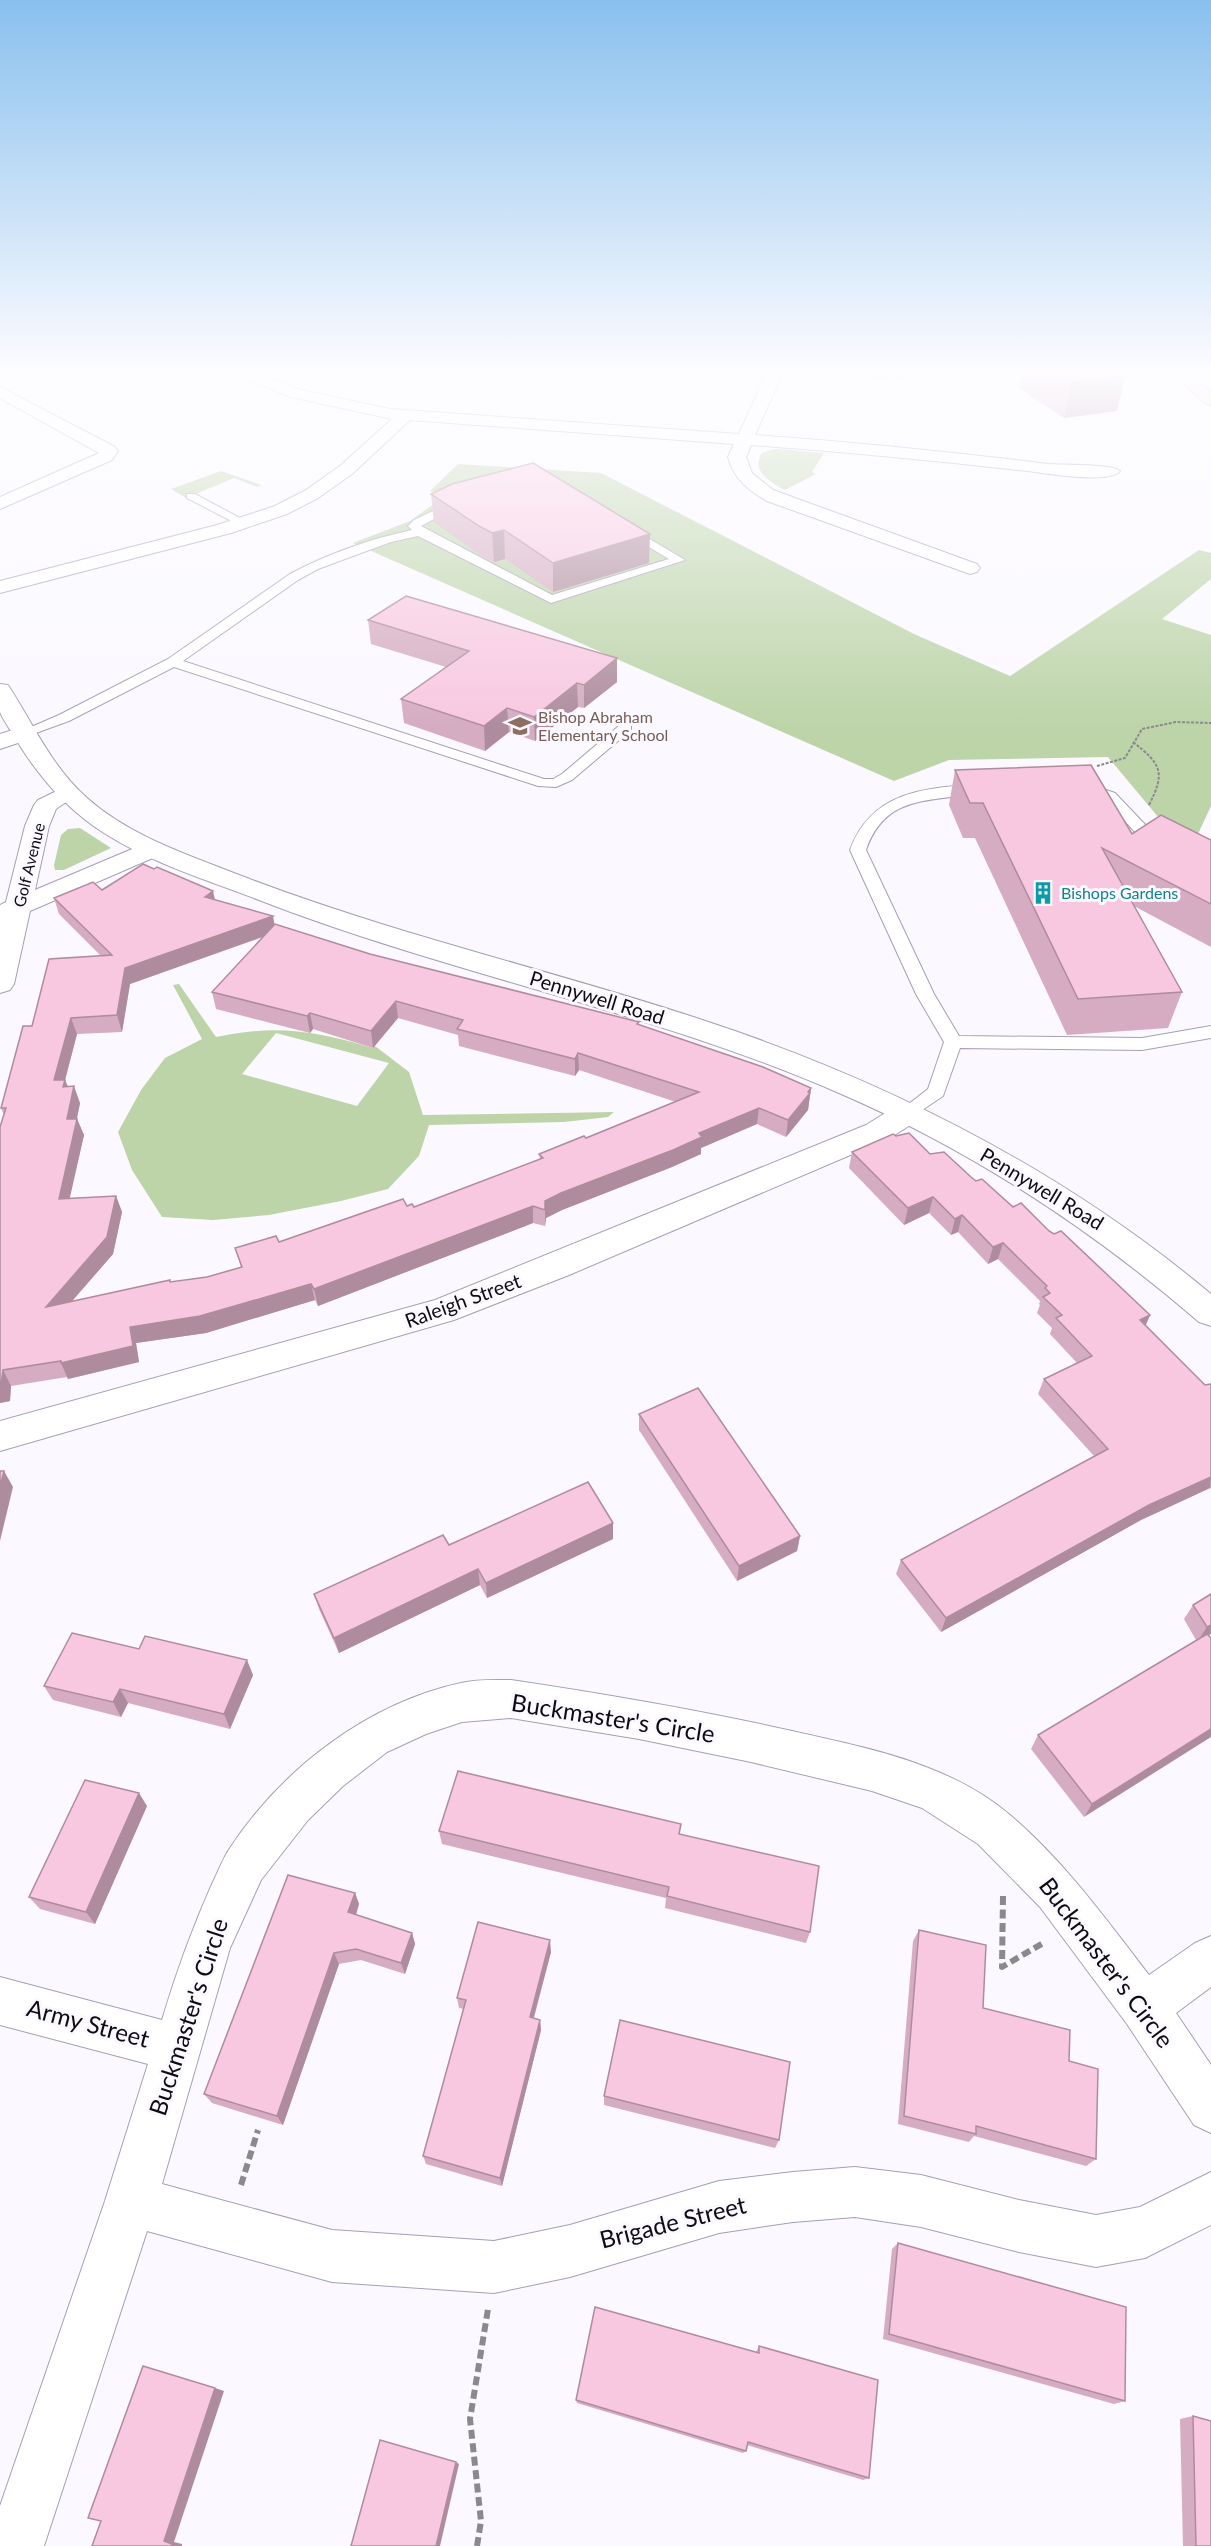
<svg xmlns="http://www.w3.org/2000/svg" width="1211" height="2546" viewBox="0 0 1211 2546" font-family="Lato,sans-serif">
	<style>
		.green { fill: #bcd4a8; fill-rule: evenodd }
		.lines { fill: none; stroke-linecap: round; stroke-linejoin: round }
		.service-casing { stroke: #a69eb7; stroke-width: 2 }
		.minor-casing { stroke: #a69eb7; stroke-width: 2 }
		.tertiary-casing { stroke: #a69eb7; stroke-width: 2 }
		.secondary-casing { stroke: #a69eb7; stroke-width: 2 }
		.path-far1 { stroke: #8b8990; stroke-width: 2; stroke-dasharray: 3 1.5; stroke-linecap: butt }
		.path { stroke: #8b8990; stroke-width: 6; stroke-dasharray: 9 4.5; stroke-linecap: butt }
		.service { fill: #fff; fill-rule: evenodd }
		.minor { fill: #fff; fill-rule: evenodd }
		.tertiary { fill: #fff; fill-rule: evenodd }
		.secondary { fill: #fde6d5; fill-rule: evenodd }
		.wall { fill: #d5acc1; fill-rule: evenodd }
		.shaded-wall { fill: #ae8c9d }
		.building { fill: #f8c8e0; stroke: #ae8c9d; stroke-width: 1.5 }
		.labels { text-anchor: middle; stroke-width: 6; stroke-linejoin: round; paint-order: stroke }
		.far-education-label { font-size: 16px; fill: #785e54; stroke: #fbf9ff; text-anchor: start }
		.far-street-label { font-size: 16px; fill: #0e0b14; stroke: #fbf9ff }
		.far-culture-label { font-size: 16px; fill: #0d838f; stroke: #fbf9ff; text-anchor: start }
		.street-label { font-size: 20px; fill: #0e0b14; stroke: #fbf9ff }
		.near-street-label { font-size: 24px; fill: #0e0b14; stroke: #fbf9ff }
	</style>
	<rect width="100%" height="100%" fill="#fbf9ff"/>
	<!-- green -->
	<g class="green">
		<path d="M774,449h5l45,4 -12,19 4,2 -31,16c-14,-7 -35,-19 -23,-37z"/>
		<polygon points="458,464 601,473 914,634 1010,676 1199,550 1211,553 1211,579 1162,619 1211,635 1211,806 1191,849 1179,842 1108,757 949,760 894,781 353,543 410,521 445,496 430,491"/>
		<polygon points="221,471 261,485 257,487 234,478 186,498 171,489"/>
		<polygon points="80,828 111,848 64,870 55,870 54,865 61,835 68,829"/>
		<path d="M179,984l37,53c60,-13 99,-6 157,11l2,-2 34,26 14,43 191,-3 -6,5 -44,5 -135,3 -10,31 -31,33 -47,12 -72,14 -56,5 -51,-3 -30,-47 -14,-38 23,-42 24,-32 37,-19 -29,-54zM276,1033l113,30 -32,43 -115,-32z"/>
	</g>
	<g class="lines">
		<!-- service casing -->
		<g class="service-casing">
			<g id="service">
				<polygon points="187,494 195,494 251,524 241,526 187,498"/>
				<path d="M454,501l10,2 -43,23 131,69 117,-36 -49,-29v-4h8l57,34 -134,43 -133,-67 -27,6 -73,27 -20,11 -115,81 361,118h9l9,-5 59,-50h10v6l-59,50 -16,7 -18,-1 -364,-119 -105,54 -47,17 -7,-4 44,-19 109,-56 122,-85c37,-20 80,-35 122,-44l-4,-4 6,-6z"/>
				<polygon points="1083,782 1115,793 1155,835 1211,866 1211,877 1143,841 1105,799 1078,789 1076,786 1078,783"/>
				<path d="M980,784l7,4 -2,3c-49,13 -98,-1 -119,59l68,144 25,42 183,2 69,-12v12l-69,12 -182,-2 -17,48 -37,25 -7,-2 -3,-5 32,-25 16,-47 -28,-48 -66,-144c22,-59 74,-62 130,-66z"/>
			</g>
		</g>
		<!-- minor casing -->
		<g class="minor-casing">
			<g id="minor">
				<path d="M232,372h21l48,18 89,19 349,25 28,-62h16l-28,63c98,7 196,17 293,29 13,1 66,0 72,7 -10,13 -69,3 -85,1 -95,-11 -189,-20 -284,-27l-5,12 6,16 21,17 204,74 3,4 -3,4 -7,2 -203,-73c-19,-11 -33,-22 -39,-44l6,-13 -324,-24 -58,54 -34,24 -31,16 -56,19 -231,60v-12l217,-56 58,-19 31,-16 34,-24 52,-47 -101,-22 -56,-22z"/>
				<polygon points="0,387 115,447 118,451 112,460 0,509 0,497 99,453 0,398"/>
				<polygon points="22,727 30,729 33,734 30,739 0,749 0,734"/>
				<polygon points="67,786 75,788 79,793 56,809 49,826 35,890 144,844 153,842 162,844 165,849 162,854 30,911 14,984 10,990 0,993 0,905 6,902 25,826 34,805 38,800"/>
				<polygon points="906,1104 917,1107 921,1114 917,1121 888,1139 569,1275 454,1320 0,1451 0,1421 435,1300 866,1125 895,1107"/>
				<path d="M511,1680c94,14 188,30 281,51 75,17 157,32 218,84 54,46 96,104 139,160l46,-32 16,-7v51l-35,26 35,52v68l-17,-8 -67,-101 -87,-117 -62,-63 -56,-36 -50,-17 -121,-29 -112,-23 -128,-21 -49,4 -36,12 -39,18 -44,34 -35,34 -47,60 -31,68 -68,236 170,46 162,11 76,-16 149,-44 74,-9 62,-5 66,8 98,25 77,15 44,-8 71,-35v53l-66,33 -49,9 -77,-15 -98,-25 -66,-10 -62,5 -74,11 -149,44 -76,16 -162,-11 -185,-51 -103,315h-44v-40l105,-305 43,-137 -148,-39v-48l162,43c14,-47 30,-91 50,-136 6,-12 11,-26 18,-36 52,-79 138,-145 231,-165 16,-4 34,-3 50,-3z"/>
			</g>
		</g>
		<!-- tertiary casing -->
		<g class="tertiary-casing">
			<path id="tertiary" d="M0,684l8,1c26,40 43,81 79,113 45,40 105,58 160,80 160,61 327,97 488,153 174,61 335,145 476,263v32l-12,-4c-109,-94 -228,-172 -360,-229 -188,-82 -390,-119 -580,-193 -52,-20 -108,-37 -155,-67 -38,-24 -67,-58 -90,-97 -4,-7 -11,-16 -14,-24 0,-9 0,-20 0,-28z"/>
		</g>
		<!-- secondary casing -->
		<g class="secondary-casing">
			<g id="secondary">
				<path d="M776,372h137l-8,5c-20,0 -119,6 -129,-5z"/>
				<polygon points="1170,372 1187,372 1211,392 1211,405 1205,403"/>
			</g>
		</g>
		<!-- path-far1 -->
		<g class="path-far1">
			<path d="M1133,742c28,22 33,30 16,63"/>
			<polyline points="1097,766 1125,758 1142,729 1176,722 1211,723"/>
		</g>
		<!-- path -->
		<g class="path">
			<polyline points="1003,1896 1002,1967 1045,1942"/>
			<polyline points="241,2185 258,2130"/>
			<polyline points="477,2546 481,2521 470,2419 488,2309"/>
		</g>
		<!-- service -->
		<use href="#service" class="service"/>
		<!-- minor -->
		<use href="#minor" class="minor"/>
		<!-- tertiary -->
		<use href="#tertiary" class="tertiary"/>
		<!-- secondary -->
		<use href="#secondary" class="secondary"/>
	</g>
	<!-- wall -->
	<g class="wall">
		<polygon points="1022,372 1119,372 1125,376 1117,411 1064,418 1019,388"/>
		<polygon points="431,494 649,563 553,592 505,559 494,562 480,555 434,522"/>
		<polygon points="368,620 617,682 584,708 578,707 535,741 509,732 485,751 404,723 401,699 446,667 371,644"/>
		<polygon points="955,770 1132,834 1211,840 1211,947 1134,906 1182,992 1168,1028 1067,1035 975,838 963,838 949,805"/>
		<path d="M102,890l113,10 60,25 95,29 269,71 172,63 -3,22 -22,27 -29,-13 -56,24v6l-29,13 -110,43 -16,8 -1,8 -12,-3 -215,83 -3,-6 -109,33 -70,10 3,19 -71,17 -1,-2 -56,9 -1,15 -10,2v-276l4,-12 -3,-7 31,-82 69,-70 -42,-42 -5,-16zM263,937l-51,55 4,17 94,24 3,-4 60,19 25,-30 60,17 1,11 116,30 4,-6 97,32 -90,36 -47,16 1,5 -126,48 -7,-1 -128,36 -44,6 6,19 -34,10 -36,5 -99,19 41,-47 9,-42 -6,-16 -47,2 15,-63 -7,-16 3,-16 -12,-17 -3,-6 12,-46 45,-2 8,-48z"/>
		<polygon points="896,1136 930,1154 971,1177 1049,1231 1150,1315 1146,1325 1205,1385 1211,1384 1211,1489 1210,1488 1141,1520 941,1632 896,1574 901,1560 1094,1456 1038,1394 1044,1379 1077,1363 1050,1334 1052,1328 1037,1313 1040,1305 1039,1304 1040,1301 998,1259 988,1264 958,1232 951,1235 929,1213 904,1225 849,1168 852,1152"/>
		<polygon points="639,1414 800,1536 797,1551 737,1581 639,1430"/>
		<polygon points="613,1523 613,1539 487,1598 480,1585 339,1653 319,1609 314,1594 449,1545"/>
		<polygon points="1211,1594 1208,1635 1084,1817 1031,1749 1038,1735 1196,1640 1184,1619 1193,1605"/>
		<polygon points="253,1675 230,1729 128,1703 121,1717 53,1700 44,1686"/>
		<polygon points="147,1806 95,1924 40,1909 29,1897"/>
		<polygon points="439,1831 680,1834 810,1932 806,1943 665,1908 666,1898 442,1844"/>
		<polygon points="355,1893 359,1904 356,1915 412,1933 415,1944 405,1974 361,1960 339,1964 283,2125 212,2103 204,2094"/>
		<polygon points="919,1930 983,2008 1069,2061 1096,2159 1086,2166 974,2136 969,2142 898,2124 913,1941"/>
		<polygon points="551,1952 534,2018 540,2020 541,2030 502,2186 426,2164 423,2156 464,2009 459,2008 457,1998"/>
		<polygon points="604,2096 779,2140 775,2148 604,2105"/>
		<polygon points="898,2243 1125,2401 1114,2404 883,2339 892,2249"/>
		<polygon points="759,2346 869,2478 863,2480 747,2445 746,2451 743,2453 577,2403 576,2400 756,2352"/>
		<polygon points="1193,2416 1211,2546 1183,2546 1180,2419"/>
	</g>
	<!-- shaded-wall -->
	<g class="shaded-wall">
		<polygon points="1125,376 1117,411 1064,418 1072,383"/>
		<polygon points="504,530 505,559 494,562 492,533"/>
		<polygon points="650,534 649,563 553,592 553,563"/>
		<polygon points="617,658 617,682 584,708 584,685"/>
		<polygon points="577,683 578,707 535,741 534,717"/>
		<polygon points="507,708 509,732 485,751 484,726"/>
		<polygon points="213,891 217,908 205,897"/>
		<polygon points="273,916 276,932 130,984 122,1032 117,1015 125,968"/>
		<polygon points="396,1001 398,1018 373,1048 371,1031"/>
		<polygon points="310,1013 313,1029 310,1033 307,1016"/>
		<polygon points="71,1018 77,1034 65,1080 71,1096 54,1080"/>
		<polygon points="578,1053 579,1070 575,1076 575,1059"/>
		<polygon points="74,1086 80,1103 73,1136 67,1119"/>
		<polygon points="811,1088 808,1110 786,1137 788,1120"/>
		<polygon points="759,1108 757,1124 701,1148 701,1154 672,1167 562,1210 546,1218 545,1226 545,1201 561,1193"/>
		<polygon points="77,1119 84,1135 66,1215 59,1199"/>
		<polygon points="116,1196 122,1212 113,1254 53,1323 46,1307"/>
		<polygon points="933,1197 929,1213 904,1225 908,1208"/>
		<polygon points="533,1206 533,1223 318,1306 314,1289"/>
		<polygon points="962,1215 958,1232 951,1235 955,1219"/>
		<polygon points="1003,1243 998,1259 988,1264 993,1247"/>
		<polygon points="311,1284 315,1300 206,1333 136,1343 139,1362 68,1379 61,1363 130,1327"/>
		<polygon points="1150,1315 1143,1331 1140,1320"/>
		<polygon points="3,1370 11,1386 10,1401 0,1403 0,1385"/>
		<polygon points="4,1471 13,1487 0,1541 0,1487"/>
		<polygon points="1211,1477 1210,1488 1141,1520 941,1632 946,1618 1149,1505"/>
		<polygon points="613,1523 613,1539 487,1598 486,1583"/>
		<polygon points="800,1536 797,1551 737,1581 739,1566"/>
		<polygon points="478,1569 480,1585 339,1653 334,1638"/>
		<polygon points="1211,1625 1211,1634 1197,1642 1207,1627"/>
		<polygon points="247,1660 253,1675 230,1729 224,1714"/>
		<polygon points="120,1689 128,1703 121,1717 113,1702"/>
		<polygon points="1211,1729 1211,1737 1084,1817 1092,1804"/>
		<polygon points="139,1793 147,1806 95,1924 86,1912"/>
		<polygon points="355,1893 359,1904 353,1924 348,1912"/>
		<polygon points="412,1933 415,1944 405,1974 401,1963"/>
		<polygon points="550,1940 551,1952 531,2027 530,2017"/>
		<polygon points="334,1953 339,1964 283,2125 277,2116"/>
		<polygon points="540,2020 541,2030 502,2186 500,2178"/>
		<polygon points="215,2388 224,2391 174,2542 182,2544 182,2546 171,2546 164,2541"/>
		<polygon points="456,2462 459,2464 440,2546 436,2546"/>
	</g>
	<!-- building -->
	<g class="building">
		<polygon points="1055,372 1119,372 1125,376 1072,383"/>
		<polygon points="533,463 650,534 553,563 504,530 492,533 479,526 431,494 452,484"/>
		<polygon points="406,596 617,658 584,685 577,683 534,717 507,708 484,726 401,699 469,651 368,620"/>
		<polygon points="1091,765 1132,834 1161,815 1211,840 1211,904 1102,848 1182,992 1078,999 983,803 970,803 955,770"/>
		<polygon points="143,864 154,869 157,867 213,891 205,897 273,916 125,968 117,1015 71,1018 54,1080 65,1080 63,1087 74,1086 67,1119 77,1119 59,1199 116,1196 107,1237 46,1307 170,1280 170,1282 207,1277 242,1267 235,1248 276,1236 279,1242 403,1199 407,1206 412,1204 414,1207 543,1158 539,1154 584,1136 586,1138 699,1092 578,1053 575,1059 457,1029 463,1020 396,1001 371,1031 310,1013 307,1016 212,992 275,924 370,954 639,1022 637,1024 763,1067 811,1088 808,1092 810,1093 788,1120 759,1108 699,1133 702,1137 673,1150 561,1193 545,1201 545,1210 533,1206 314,1289 311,1284 200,1316 130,1327 133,1346 61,1363 61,1361 3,1370 1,1385 0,1385 0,1127 6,1108 1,1108 23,1026 32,1026 49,959 112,955 54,898 93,882 102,890"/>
		<polygon points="909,1133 930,1154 944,1152 971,1177 976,1181 982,1179 1013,1207 1021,1203 1049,1231 1054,1234 1061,1231 1150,1315 1140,1320 1205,1385 1211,1384 1211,1477 1149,1505 946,1618 901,1560 1108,1449 1044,1379 1092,1356 1056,1318 1062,1315 1043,1297 1050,1293 1045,1288 1047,1286 1003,1243 993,1247 962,1215 955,1219 933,1197 908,1208 852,1152 893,1134 896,1136"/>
		<polygon points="698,1388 800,1536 739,1566 639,1414"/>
		<polygon points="0,1471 4,1471 0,1487"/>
		<polygon points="588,1482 613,1523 486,1583 478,1569 334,1638 314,1594 443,1535 449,1545"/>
		<polygon points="1211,1594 1211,1625 1207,1627 1193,1605"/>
		<polygon points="72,1633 139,1649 145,1636 247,1660 224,1714 120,1689 113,1702 44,1686"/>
		<polygon points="1207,1634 1211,1638 1211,1729 1092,1804 1038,1735"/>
		<polygon points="458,1771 681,1824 679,1834 819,1866 810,1932 667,1896 669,1887 439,1831"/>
		<polygon points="85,1780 139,1793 86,1912 29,1897"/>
		<polygon points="288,1875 355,1893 348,1912 412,1933 401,1963 356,1949 334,1953 277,2116 204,2094"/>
		<polygon points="478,1922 550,1940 530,2017 540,2020 500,2178 423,2156 466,2000 457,1998"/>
		<polygon points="919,1930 986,1945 983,2008 1070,2030 1069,2061 1098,2069 1096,2159 976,2126 976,2134 904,2116"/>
		<polygon points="620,2020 790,2062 779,2140 604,2096"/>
		<polygon points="898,2243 1126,2307 1125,2401 889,2334"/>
		<polygon points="595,2307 759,2353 759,2346 878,2380 869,2478 748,2442 746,2451 576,2400"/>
		<polygon points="143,2366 215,2388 164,2541 172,2544 171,2546 92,2546 101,2521 88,2518"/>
		<polygon points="1193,2416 1211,2421 1211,2546 1196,2546"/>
		<polygon points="380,2440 456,2462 436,2546 351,2546"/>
	</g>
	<!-- sky -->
	<linearGradient id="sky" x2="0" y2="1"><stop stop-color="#89c0ee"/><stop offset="0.51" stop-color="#fdfcff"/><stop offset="1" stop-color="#fdfcff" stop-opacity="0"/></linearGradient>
	<rect width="1211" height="728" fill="url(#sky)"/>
	<!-- icons -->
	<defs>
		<g id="school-bare" transform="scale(1.8)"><path d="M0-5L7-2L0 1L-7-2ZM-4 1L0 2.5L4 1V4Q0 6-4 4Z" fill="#8d6e63" stroke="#fbf9ff" stroke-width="2.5" paint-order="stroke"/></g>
		<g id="building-bare" transform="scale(1.8)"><path d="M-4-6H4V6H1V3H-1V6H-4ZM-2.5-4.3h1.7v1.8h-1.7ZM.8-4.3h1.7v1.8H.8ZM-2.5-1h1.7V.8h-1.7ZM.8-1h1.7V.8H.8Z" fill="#0f9aa8" stroke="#fbf9ff" stroke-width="2.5" paint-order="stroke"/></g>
	</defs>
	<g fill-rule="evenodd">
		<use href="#school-bare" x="520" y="726"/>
		<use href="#building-bare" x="1043" y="893"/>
	</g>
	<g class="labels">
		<!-- far-education labels -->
		<g class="far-education-label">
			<text x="538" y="723">Bishop Abraham<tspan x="538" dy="18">Elementary School</tspan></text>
		</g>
		<!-- far-street labels -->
		<g class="far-street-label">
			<text transform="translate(29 865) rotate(-76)" y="6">Golf Avenue</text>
		</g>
		<!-- far-culture labels -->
		<g class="far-culture-label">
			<text x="1061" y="899">Bishops Gardens</text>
		</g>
		<!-- street labels -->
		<g class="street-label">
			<text transform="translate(597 998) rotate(17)" y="7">Pennywell Road</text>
			<text transform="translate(1042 1189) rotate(31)" y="7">Pennywell Road</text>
			<text transform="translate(463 1301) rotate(-20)" y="7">Raleigh Street</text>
		</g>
		<!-- near-street labels -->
		<g class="near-street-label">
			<text transform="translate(613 1719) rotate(9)" y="8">Buckmaster's Circle</text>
			<text transform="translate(1106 1963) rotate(53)" y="8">Buckmaster's Circle</text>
			<text transform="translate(189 2017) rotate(-72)" y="8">Buckmaster's Circle</text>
			<text transform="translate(88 2024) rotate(15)" y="8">Army Street</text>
			<text transform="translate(673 2223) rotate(-14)" y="8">Brigade Street</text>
		</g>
	</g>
</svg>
